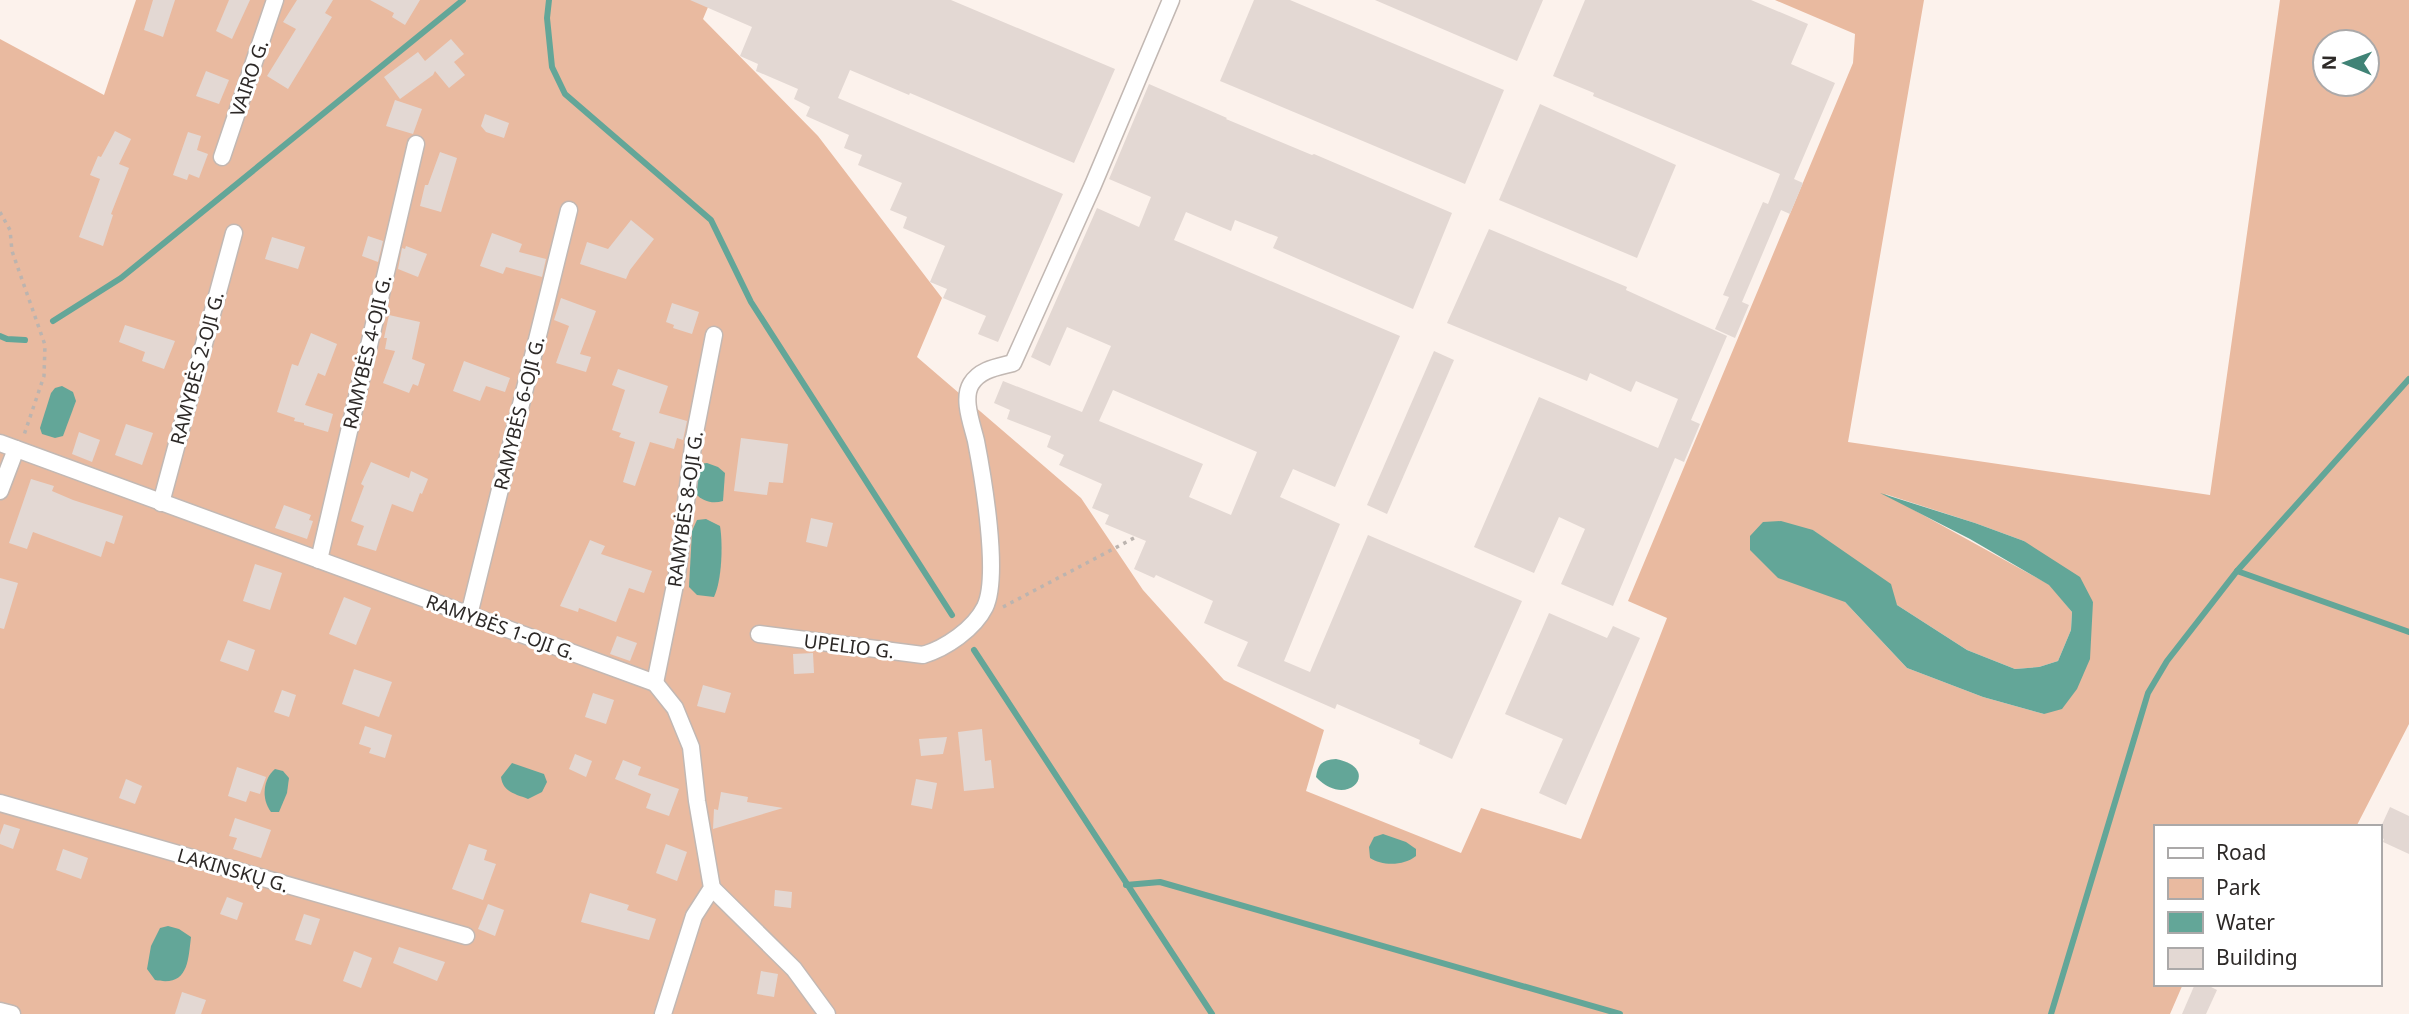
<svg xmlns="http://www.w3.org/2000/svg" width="2409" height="1014" viewBox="0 0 2409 1014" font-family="'Noto Sans',sans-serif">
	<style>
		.green { fill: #e9baa0; fill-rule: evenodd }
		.water { fill: #63a698 }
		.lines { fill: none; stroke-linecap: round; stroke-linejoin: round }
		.stream { stroke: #63a698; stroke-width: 6 }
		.building { fill: #e3d8d3; fill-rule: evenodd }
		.street-casing { stroke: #c2b8b3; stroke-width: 19 }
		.path { stroke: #bcb4af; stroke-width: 3.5; stroke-dasharray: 3.5 5; stroke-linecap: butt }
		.street { stroke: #fff; stroke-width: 16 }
		.labels { text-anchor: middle; stroke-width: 6; stroke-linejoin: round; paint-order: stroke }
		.street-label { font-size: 19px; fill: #2d2927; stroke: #fff }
	</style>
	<rect width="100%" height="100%" fill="#fcf2ec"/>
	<!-- green -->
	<path class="green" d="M136,0h575l-8,19 115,117 124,162 -25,59 164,141 62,92 81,90 100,50 -18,61 155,62 20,-45 100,31 86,-221 -39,-17 225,-538 2,-29 -80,-34h149l-76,442 362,53 70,-495h129v724l-53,103h-201v157h28l-13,30h-2170v-975l104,56zM2325,42h42v42h-42zM1885,494l90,29 49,18 69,61 -49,112 -61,-17 -76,-29 -62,-66 -32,-72 26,20 58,55 70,45 48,19 24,-2 19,-6 13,-31 1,-18 -22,-27z"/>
	<!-- water -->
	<g class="water">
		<polygon points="62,386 73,392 76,401 63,436 55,438 42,434 40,428 51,393 55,388"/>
		<path d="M707,463l11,4 7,6 -2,28c-10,3 -20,1 -28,-8l4,-29z"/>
		<polygon points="1880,493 1975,523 2024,541 2080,577 2093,602 2090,659 2077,689 2062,709 2044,714 1983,697 1907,668 1845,602 1778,578 1750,550 1750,536 1763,522 1781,521 1813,530 1891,584 1897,605 1967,650 2015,669 2039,667 2058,661 2071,630 2072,612 2049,585 1970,539"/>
		<path d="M706,519l14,7c3,18 2,54 -6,71l-17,-2 -8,-8 3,-56 5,-11z"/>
		<path d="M1336,759c47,9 12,52 -20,18 2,-13 6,-17 20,-18z"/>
		<path d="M512,763l32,11 3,8 -5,10 -14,7c-13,-5 -25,-7 -27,-22z"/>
		<path d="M275,769l8,2 6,7 -2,15 -8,19h-8c-10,-13 -8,-33 4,-43z"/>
		<path d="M1383,834l23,8 10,7v7c-12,10 -34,10 -46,2l-1,-11 5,-10z"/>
		<path d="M168,926l11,3 12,8c-3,25 -3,50 -36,43l-8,-11 4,-23 9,-18z"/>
	</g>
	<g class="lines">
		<!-- stream -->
		<g class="stream">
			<polyline points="549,0 547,18 552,67 565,94 711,220 751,302 952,615"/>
			<polyline points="53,321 121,278 463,0"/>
			<polyline points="0,336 7,339 25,340"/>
			<polyline points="2237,571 2409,632"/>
			<polyline points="974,650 1212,1014"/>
			<polyline points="1126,885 1160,882 1620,1014"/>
			<polyline points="2051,1014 2148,693 2167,661 2237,571 2409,379"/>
		</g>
	</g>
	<!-- building -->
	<g class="building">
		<polygon points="153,0 175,0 163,37 144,30"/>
		<polygon points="229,0 250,0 232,39 216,31"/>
		<polygon points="297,0 333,0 325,13 332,17 288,89 267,76 296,29 283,22"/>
		<polygon points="370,0 420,0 405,25 392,17 394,13"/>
		<polygon points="690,0 951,0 1115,69 1074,163 910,93 909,95 850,70 838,98 1063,194 998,342 978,334 986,316 943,298 947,289 930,282 945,246 903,228 907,217 890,210 902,183 858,165 862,155 844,148 849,135 806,116 810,107 794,99 798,89 756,71 758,64 740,56 752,27"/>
		<polygon points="1254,0 1290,0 1504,90 1465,184 1220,81"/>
		<polygon points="1375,0 1543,0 1517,61"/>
		<polygon points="1585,0 1751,0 1808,24 1791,64 1835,83 1794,179 1803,183 1790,214 1781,210 1742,302 1749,305 1735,338 1715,329 1729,297 1723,295 1763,202 1768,204 1780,174 1593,96 1594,93 1553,76"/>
		<polygon points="451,39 464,54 454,62 465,75 449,88 435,71 433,75 400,99 384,77 418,52 425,61"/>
		<polygon points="206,71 229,80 219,104 196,96"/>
		<path d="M1149,84l78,34 -1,1 86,36 2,-1 138,59 -39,96 -140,-61 5,-11 -43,-17 -4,11 -45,-19 -12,28 226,96 -65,151 -42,-18 -13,28 60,27 -56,137 26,11 58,-137 154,66 -70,158 -33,-15 1,-4 -83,-36 -2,5 -98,-43 11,-24 -44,-19 9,-22 -57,-26 -2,3 -20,-9 12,-28 -41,-17 4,-9 -17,-7 10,-24 -43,-19 5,-10 -17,-8 4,-11 -44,-17 3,-9 -16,-7 9,-22 79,31 29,-66 -44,-19 -17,39 -19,-9 66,-149 42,19 12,-30 -42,-18zM1113,390l144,62 -26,63 -42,-18 14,-33 -104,-43z"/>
		<polygon points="395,100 422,109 413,134 386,126"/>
		<polygon points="1540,104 1676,165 1637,258 1499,200"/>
		<polygon points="485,114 509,123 504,138 486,132 481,126"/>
		<polygon points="115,131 131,139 119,164 129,168 111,214 113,215 103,246 79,237 100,179 90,175 98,156 101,157"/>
		<polygon points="188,132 201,136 197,150 208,154 199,178 189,174 187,180 173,175"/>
		<polygon points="440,152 457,158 441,212 420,206 425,185 428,185"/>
		<polygon points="631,220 654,239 630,270 626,279 580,264 587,242 608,249"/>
		<polygon points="1489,229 1627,287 1626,290 1727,336 1691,420 1700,424 1684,462 1675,458 1613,606 1561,584 1585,529 1559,517 1534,573 1474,547 1539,397 1658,448 1678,399 1636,381 1631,392 1590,373 1587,381 1447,323"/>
		<polygon points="492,233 522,244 519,252 546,259 542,277 506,267 503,274 480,266"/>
		<polygon points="368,236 383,241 378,262 362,256"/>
		<polygon points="272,237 305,247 298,269 265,259"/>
		<polygon points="406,246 427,254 418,277 398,269 402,248 405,249"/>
		<polygon points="561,298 596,311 580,354 591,357 586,372 556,363 569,326 554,320"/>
		<polygon points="672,303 699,312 692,334 673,328 674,325 666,322"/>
		<polygon points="389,315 420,322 412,359 425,364 418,386 413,384 409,393 383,383 395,351 385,349 387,338 384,338"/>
		<polygon points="125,325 175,341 164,369 142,361 145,352 119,342"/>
		<polygon points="311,333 337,344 325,376 318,373 305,405 333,414 328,432 304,425 304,423 294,421 295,418 277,412 292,364 298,366"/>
		<polygon points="1434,351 1454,360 1387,514 1367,505"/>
		<polygon points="464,361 510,378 505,392 486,386 480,401 453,391"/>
		<polygon points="618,369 668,386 659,413 687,421 683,440 677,438 674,449 650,442 635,486 623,482 635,442 619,437 621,433 612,430 625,390 612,385"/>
		<polygon points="126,424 153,433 142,465 115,455"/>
		<polygon points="79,432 100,440 92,462 72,454"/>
		<polygon points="741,438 788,444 783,483 769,482 767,495 734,491"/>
		<polygon points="371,462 409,478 411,471 428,479 422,494 420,493 413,512 392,504 376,551 357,545 364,526 351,521 364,486 361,484"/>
		<polygon points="31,479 54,486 52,491 73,500 123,516 114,544 106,541 101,557 33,532 27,549 9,543"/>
		<polygon points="284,505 311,515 309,520 313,521 307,539 275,528"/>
		<polygon points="811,518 833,523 827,547 806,542"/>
		<polygon points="590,540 605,546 601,554 652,571 644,593 629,588 616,622 579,608 578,612 560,606"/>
		<polygon points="255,564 282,573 270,610 243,601"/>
		<polygon points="0,578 18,583 4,629 0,628"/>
		<polygon points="344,597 371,608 356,645 329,634"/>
		<polygon points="1549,613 1607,638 1613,626 1640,638 1566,805 1539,793 1563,739 1505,714"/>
		<polygon points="617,636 637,643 630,661 610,654"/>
		<polygon points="228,640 255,650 248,671 220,661"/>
		<polygon points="813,653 814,673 794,674 793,654"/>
		<polygon points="354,669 392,682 379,717 342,704"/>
		<polygon points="703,685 731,693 725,713 697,706"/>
		<polygon points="282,690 296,695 289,717 274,712"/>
		<polygon points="593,693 614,700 606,724 585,717"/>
		<polygon points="365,726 392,735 385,758 369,753 371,748 359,744"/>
		<polygon points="982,729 985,761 991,760 994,788 964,791 958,732"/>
		<polygon points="947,737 943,754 921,756 919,739"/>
		<polygon points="575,754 592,761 586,777 569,769"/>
		<polygon points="623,760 641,767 638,775 679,789 669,816 646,808 651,794 615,779"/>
		<polygon points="237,767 266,777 260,794 250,791 246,802 228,796"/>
		<polygon points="126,779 142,786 135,804 119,798"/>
		<polygon points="916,779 937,783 932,809 911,805"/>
		<polygon points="721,792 748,797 747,802 783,808 713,829 714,809 718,810"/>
		<polygon points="2390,807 2409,816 2409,854 2383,842 2384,839 2379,836 2379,831"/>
		<polygon points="235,818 271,830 261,858 233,849 237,838 229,836"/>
		<polygon points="4,824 20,829 13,849 0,844 0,835"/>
		<polygon points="469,844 487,850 484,860 496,864 483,900 452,889"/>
		<polygon points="666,844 687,852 677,881 656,873"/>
		<polygon points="63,849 88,858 81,879 56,870"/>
		<polygon points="775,890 792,892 791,908 774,906"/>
		<polygon points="590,893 629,905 627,910 656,919 649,940 581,922"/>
		<polygon points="227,897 243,903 237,920 220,914"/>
		<polygon points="488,904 504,910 495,936 478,929"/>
		<polygon points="304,914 320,919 311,945 295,940"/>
		<polygon points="399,947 445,962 437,981 393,963"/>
		<polygon points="354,951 372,958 361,988 343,981"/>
		<polygon points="761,971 778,974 774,997 757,994"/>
		<polygon points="2195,984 2205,984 2217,990 2206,1014 2182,1014"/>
		<polygon points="182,992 206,1000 201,1014 175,1014"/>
	</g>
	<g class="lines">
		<!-- street casing -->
		<g class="street-casing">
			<g id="street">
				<polyline points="222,157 275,0"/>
				<polyline points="0,443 655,683 675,708 691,747 697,801 712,888 694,916 663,1014"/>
				<polyline points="0,491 16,449"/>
				<polyline points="161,503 234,233"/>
				<polyline points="319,560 416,144"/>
				<polyline points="469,615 569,210"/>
				<path d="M759,634l164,21c23,-7 51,-26 62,-48 15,-31 -2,-130 -9,-166 -4,-17 -14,-42 -5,-57 9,-15 27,-17 42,-21l80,-178 78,-185"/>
				<polyline points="655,683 677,575 694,438 714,335"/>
				<polyline points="0,803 466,936"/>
				<polyline points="712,888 794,969 827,1014"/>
				<polyline points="0,1011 12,1014"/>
			</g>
		</g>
		<!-- path -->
		<g class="path">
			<polyline points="0,212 10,230 12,251 45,345 44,376 24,435"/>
			<polyline points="1003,607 1134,538"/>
		</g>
		<!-- street -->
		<use href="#street" class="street"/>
	</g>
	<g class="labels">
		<!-- street labels -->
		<g class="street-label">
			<text transform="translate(249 78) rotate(-71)" y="7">VAIRO G.</text>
			<text transform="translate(367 352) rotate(-77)" y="7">RAMYBĖS 4-OJI G.</text>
			<text transform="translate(197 368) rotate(-75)" y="7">RAMYBĖS 2-OJI G.</text>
			<text transform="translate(519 413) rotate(-76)" y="7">RAMYBĖS 6-OJI G.</text>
			<text transform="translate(685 509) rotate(-82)" y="7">RAMYBĖS 8-OJI G.</text>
			<text transform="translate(501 627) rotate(20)" y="7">RAMYBĖS 1-OJI G.</text>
			<text transform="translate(849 646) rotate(7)" y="7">UPELIO G.</text>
			<text transform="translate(233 870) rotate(16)" y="7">LAKINSKŲ G.</text>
		</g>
	</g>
	<!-- legend -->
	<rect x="2154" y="825" width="228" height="161" fill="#ffffff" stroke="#aba9a9" stroke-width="2"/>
	<rect x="2168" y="848" width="35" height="10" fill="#ffffff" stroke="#aba9a9" stroke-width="2"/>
	<text x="2216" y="860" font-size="21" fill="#2d2927">Road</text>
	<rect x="2168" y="878" width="35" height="21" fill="#e9baa0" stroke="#aba9a9" stroke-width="2"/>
	<text x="2216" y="895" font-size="21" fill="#2d2927">Park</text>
	<rect x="2168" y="912" width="35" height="21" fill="#63a698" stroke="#aba9a9" stroke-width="2"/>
	<text x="2216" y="930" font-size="21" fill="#2d2927">Water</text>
	<rect x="2168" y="948" width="35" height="21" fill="#e3d8d3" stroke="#aba9a9" stroke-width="2"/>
	<text x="2216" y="965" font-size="21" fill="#2d2927">Building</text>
	<!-- north arrow -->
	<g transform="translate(2346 63) rotate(271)"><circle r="33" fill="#ffffff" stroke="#aba9a9" stroke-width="2"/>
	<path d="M0-5L12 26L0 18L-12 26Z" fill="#408376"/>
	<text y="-10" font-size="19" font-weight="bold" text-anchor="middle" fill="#2d2927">N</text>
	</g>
</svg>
